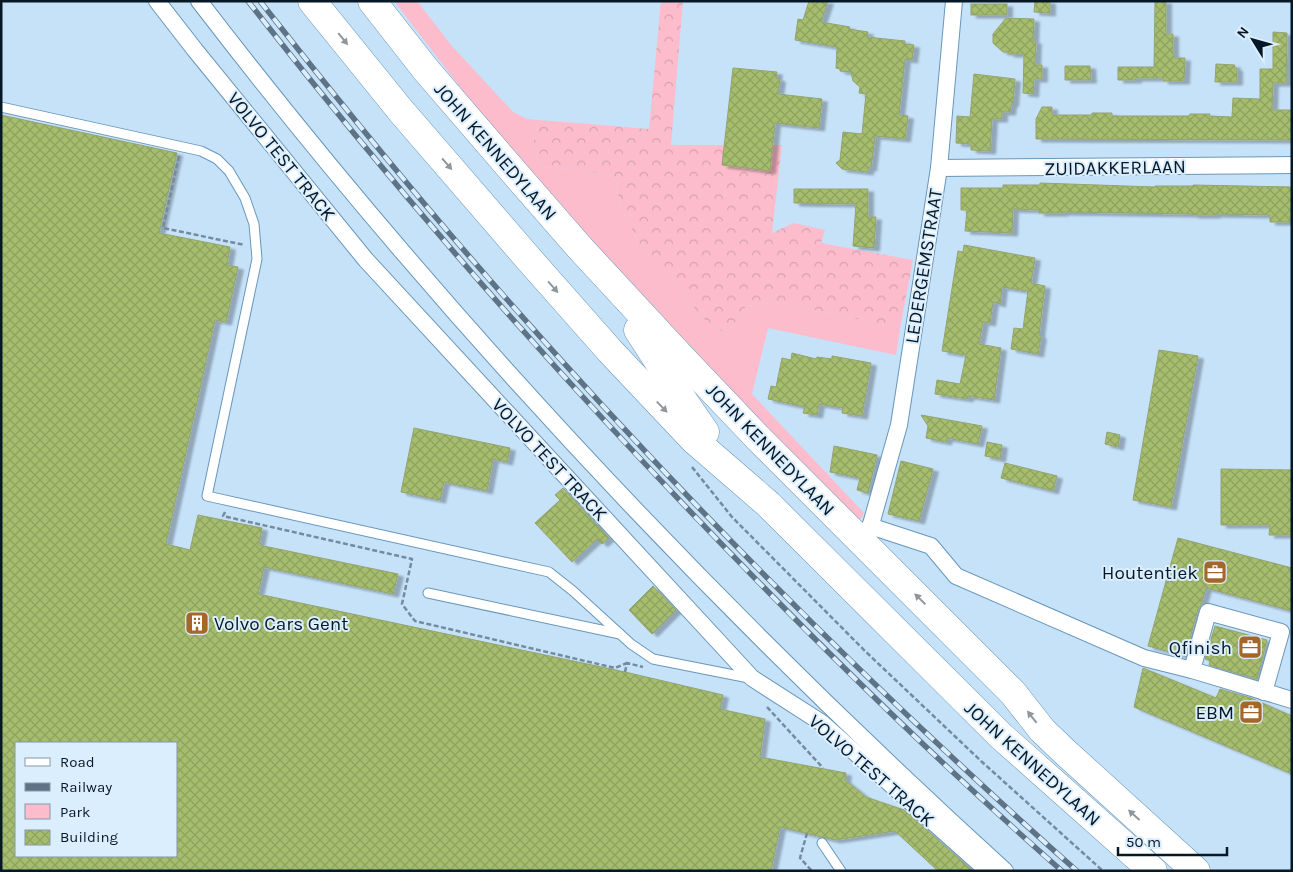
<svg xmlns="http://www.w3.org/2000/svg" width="1293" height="872" viewBox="0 0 1293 872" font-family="Karla,sans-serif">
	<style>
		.green { fill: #fcbccc }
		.forest { fill: url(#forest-crowns) }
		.building { fill: url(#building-cross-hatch); stroke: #94a370; fill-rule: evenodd; filter: url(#shadow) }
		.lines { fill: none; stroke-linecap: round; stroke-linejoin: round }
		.service-casing { stroke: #6897ba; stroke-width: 11 }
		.minor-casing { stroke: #6897ba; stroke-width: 18 }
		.trunk-casing { stroke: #6897ba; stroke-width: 29 }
		.path { stroke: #748b9e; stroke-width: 2.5; stroke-dasharray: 5 2.5; stroke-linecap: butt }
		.service { stroke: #fff; stroke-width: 9 }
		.minor { stroke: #fff; stroke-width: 16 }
		.trunk { stroke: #fff; stroke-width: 28 }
		.rail-casing { stroke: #5e7486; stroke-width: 5.5 }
		.rail { stroke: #dbeefe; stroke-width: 4; stroke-dasharray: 11; stroke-linecap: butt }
		.oneway { fill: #8f979d }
		.labels { text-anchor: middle; stroke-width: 4; stroke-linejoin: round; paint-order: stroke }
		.street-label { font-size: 19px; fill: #061825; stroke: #dbeefe }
		.poi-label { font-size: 19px; fill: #061825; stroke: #dbeefe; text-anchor: end }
	</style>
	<defs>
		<pattern id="forest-crowns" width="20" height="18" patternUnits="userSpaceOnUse" patternTransform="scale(1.25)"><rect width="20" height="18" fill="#fcbccc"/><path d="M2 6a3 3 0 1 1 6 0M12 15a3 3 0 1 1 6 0" fill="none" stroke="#d6a1af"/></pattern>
		<pattern id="building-cross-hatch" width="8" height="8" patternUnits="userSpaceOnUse" patternTransform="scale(1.25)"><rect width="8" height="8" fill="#a6bd6e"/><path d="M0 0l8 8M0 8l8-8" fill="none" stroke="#8da25f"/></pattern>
		<filter id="shadow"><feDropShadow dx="5.5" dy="3" stdDeviation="1" flood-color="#0004"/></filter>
	</defs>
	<rect width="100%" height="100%" fill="#c6e2f9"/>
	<!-- green -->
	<polygon class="green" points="394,1 417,1 451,45 513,112 527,119 539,120 532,148 543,167 580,170 615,176 620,206 642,249 680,287 700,316 727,335 746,306 777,302 900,328 896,355 768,328 752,394 864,513 857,526 659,320 493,130"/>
	<!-- forest -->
	<polygon class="forest" points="661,1 683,1 671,145 782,145 772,233 794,223 825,230 821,243 913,260 900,328 777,302 746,306 727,335 700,316 680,287 642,249 620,206 615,176 580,170 543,167 532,148 539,120 649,129"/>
	<!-- building -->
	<g class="building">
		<polygon points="809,1 828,1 821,22 850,27 849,29 868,32 867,37 905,41 905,44 914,45 912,60 905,59 899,115 908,116 905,139 875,136 871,168 868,168 868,172 842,169 836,163 840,160 843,132 862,134 866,94 859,93 860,87 853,81 851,72 840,71 840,69 836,68 837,47 795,40 798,19 803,20"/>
		<polygon points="1035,1 1050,1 1050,13 1034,12"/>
		<polygon points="1155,1 1166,1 1166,34 1173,34 1173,54 1174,54 1174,58 1185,58 1184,81 1163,81 1163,78 1136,78 1136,80 1118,80 1118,67 1154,67"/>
		<rect x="971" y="4" width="36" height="11"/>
		<polygon points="1006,18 1034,19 1033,41 1036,41 1035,65 1042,65 1042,79 1034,79 1033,94 1023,93 1024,54 1009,54 1008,52 1003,52 993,43 993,34"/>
		<polygon points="1273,32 1287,33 1286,83 1273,83 1272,110 1292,110 1292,140 1036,139 1036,119 1042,107 1052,107 1052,115 1092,115 1092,113 1112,113 1112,116 1189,116 1190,114 1210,114 1209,116 1232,117 1233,98 1260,99 1260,69 1273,69"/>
		<polygon points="1216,64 1235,65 1234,68 1237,68 1237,82 1215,82"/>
		<polygon points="1065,66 1090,66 1091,80 1065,80"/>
		<polygon points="733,68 777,72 776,78 780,79 778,94 822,99 819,128 775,123 770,171 722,165"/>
		<polygon points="974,74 1015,79 1013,103 1011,105 1010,112 1002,112 1002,119 992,119 990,151 971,150 971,144 956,143 957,116 970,117"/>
		<path d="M1,115l176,38 -18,80 71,14 -3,18 11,2 -12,55 -11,-2 -49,224 24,6 8,-35 64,13 -3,17 139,29 -5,20 -129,-27 -6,27 367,78 98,23 -3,14 45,10 -5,38 86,16 -1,7 21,17 38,13 69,61h-35l-43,-40 -60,9 -55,-13 -9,44h-770zM16,743h160v113h-160z"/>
		<polygon points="1040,183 1155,187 1155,186 1193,186 1193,185 1292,187 1292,216 1290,216 1290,222 1270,222 1270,216 1268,215 1215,214 1215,215 1193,215 1193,214 1063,212 1063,213 1039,213 1039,210 1013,209 1012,233 965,231 967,210 961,210 961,188 1003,188 1003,185 1040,185"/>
		<polygon points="794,189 868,189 868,217 876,217 874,248 853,246 856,204 794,203"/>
		<polygon points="964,245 1035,258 1031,283 1045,286 1039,335 1041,336 1038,354 1011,349 1014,328 1023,329 1028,291 1002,287 1000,304 993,302 990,323 983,322 979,344 1001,348 994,400 968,396 968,399 935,394 937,380 960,384 966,355 942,351 958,251 963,252"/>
		<polygon points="1159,350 1198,356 1171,507 1133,500"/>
		<polygon points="792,353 816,359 817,357 832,359 832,356 871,363 862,416 842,413 843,408 819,404 817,415 803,413 805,407 768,399 771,386 776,387 782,358 791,360"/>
		<polygon points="921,415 982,426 978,444 947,438 946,442 926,438 928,426"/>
		<polygon points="414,428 510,448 507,462 493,459 487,491 444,482 440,500 401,492"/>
		<polygon points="1107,432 1120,435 1118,447 1105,444"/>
		<polygon points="987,442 1002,445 1000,459 985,456"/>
		<polygon points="834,446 877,455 868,493 857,490 860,478 830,472"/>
		<polygon points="901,461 933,469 919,521 888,514"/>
		<polygon points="1005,463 1057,476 1053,491 1001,478"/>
		<polygon points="1221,469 1292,470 1292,535 1269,535 1270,525 1221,525"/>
		<polygon points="563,488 609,538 602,544 597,539 572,562 535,523 560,500 555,495"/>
		<polygon points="1178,538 1292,568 1292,611 1206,588 1201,605 1198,609 1185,656 1148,646"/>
		<polygon points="653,586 676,610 652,634 629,610"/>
		<polygon points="1215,626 1267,640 1257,679 1209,665 1210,661 1205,659"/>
		<polygon points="1143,668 1216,698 1220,689 1251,698 1292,716 1292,774 1134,707"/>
	</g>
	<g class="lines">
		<!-- service casing -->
		<g class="service-casing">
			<g id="service">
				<polyline points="1,107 201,151 217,159 229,171 245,198 254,224 257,259 207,496 549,572 573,591 631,644 653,659 749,678"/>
				<polyline points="428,593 620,634"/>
				<polyline points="822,843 841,871"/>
			</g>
		</g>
		<!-- minor casing -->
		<g class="minor-casing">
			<g id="minor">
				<polyline points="157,1 195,50 366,260 752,678 822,723 988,871"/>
				<path d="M199,1c241,314 513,603 806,870"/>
				<polyline points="939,168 1292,165"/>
				<polyline points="870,526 931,546 956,576 1144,658 1192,670 1292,700"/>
				<polyline points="868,535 899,425 939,168 954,1"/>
				<polyline points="1192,670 1208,612 1281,632 1264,692"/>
			</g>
		</g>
		<!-- trunk casing -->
		<g class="trunk-casing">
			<g id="trunk">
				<polyline points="312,1 401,111 527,257 610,351 694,440 768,504 1001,736 1153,871"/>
				<polyline points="372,1 426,70 519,178 580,248 681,357 758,438 1013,693 1042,730 1065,752 1196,871"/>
				<polyline points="638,330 685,403 705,432"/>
			</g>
		</g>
		<!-- path -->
		<g class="path">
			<polyline points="179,156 163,228 245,245"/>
			<polyline points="692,467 732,517 865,651 981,761 1103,871"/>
			<polyline points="225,512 223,516 412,559 402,604 415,621 615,668 627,663"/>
			<polyline points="625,672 627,663 643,667"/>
			<polyline points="767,707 823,768"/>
			<polyline points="807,833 800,858 812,871"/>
		</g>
		<!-- service -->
		<use href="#service" class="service"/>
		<!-- minor -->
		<use href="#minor" class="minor"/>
		<!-- trunk -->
		<use href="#trunk" class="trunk"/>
		<!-- rail casing -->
		<g class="rail-casing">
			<g id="rail">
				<path d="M248,1c113,145 232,285 357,420 145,156 296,309 457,450"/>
				<path d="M260,1c62,79 125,157 190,233 194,226 404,439 627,637"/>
			</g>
		</g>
		<!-- rail -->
		<use href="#rail" class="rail"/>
	</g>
	<!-- one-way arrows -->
	<defs><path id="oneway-solid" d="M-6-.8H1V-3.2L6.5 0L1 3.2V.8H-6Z" transform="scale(1.25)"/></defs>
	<g class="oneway">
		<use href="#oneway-solid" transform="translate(343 39) rotate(51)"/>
		<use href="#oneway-solid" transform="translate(447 164) rotate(49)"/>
		<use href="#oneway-solid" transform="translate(553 287) rotate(49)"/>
		<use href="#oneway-solid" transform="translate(662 407) rotate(46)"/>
		<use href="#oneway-solid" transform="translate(920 599) rotate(-135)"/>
		<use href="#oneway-solid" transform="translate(1032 717) rotate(-128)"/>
		<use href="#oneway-solid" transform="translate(1134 815) rotate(-138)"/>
	</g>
	<!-- icons -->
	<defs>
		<g id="office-square" transform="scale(1.25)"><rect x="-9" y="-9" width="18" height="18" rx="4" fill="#a4672a" stroke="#dbeefe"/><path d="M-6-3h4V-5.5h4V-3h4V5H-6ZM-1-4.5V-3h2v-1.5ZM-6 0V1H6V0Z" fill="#fff"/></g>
		<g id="building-square" transform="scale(1.25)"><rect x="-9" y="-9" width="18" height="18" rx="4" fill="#a4672a" stroke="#dbeefe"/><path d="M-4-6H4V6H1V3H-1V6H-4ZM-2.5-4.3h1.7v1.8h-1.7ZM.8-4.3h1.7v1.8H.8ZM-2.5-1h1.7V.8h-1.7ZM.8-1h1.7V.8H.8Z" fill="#fff"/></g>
	</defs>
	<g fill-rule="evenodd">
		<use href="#office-square" x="1215" y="572"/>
		<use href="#building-square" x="197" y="623"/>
		<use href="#office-square" x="1250" y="647"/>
		<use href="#office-square" x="1251" y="712"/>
	</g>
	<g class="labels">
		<!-- street labels -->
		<g class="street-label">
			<text transform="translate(496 151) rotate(49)" y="7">JOHN KENNEDYLAAN</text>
			<text transform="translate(282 156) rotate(51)" y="7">VOLVO TEST TRACK</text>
			<text transform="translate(1115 167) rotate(-1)" y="7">ZUIDAKKERLAAN</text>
			<text transform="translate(923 266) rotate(-81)" y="7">LEDERGEMSTRAAT</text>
			<text transform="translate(771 449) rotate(46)" y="7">JOHN KENNEDYLAAN</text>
			<text transform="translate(550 459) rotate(47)" y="7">VOLVO TEST TRACK</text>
			<text transform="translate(1033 763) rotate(42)" y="7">JOHN KENNEDYLAAN</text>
			<text transform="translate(872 770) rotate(41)" y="7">VOLVO TEST TRACK</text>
		</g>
		<!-- poi labels -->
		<g class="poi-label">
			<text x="1198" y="579">Houtentiek</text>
			<text x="214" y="630" text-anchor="start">Volvo Cars Gent</text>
			<text x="1232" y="654">Qfinish</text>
			<text x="1234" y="719">EBM</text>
		</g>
	</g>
	<!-- border -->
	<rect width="1293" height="872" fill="none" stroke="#061825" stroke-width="5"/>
	<!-- legend -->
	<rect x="15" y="742" width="162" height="115" fill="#dbeefe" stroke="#8698a7"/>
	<rect x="25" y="758" width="25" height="8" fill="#ffffff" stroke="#8698a7"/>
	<text x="60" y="767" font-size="15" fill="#061825">Road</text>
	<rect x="25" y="783" width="25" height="8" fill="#5e7486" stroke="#8698a7"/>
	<text x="60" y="792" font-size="15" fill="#061825">Railway</text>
	<rect x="25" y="804" width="25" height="15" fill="#fcbccc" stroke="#8698a7"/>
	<text x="60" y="817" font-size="15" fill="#061825">Park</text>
	<rect x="25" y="830" width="25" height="15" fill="url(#building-cross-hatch)" stroke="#8698a7"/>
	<text x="60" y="842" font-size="15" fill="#061825">Building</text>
	<!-- north arrow -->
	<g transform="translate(1253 40) rotate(307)" stroke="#dbeefe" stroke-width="4" paint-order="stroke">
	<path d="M0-4L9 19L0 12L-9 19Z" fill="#061825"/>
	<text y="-8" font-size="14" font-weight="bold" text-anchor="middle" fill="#061825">N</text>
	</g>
	<!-- scale -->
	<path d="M1118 847v8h109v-8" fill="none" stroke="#061825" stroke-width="2.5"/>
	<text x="1126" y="847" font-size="15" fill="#061825" stroke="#dbeefe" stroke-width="4" paint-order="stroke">50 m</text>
</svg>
